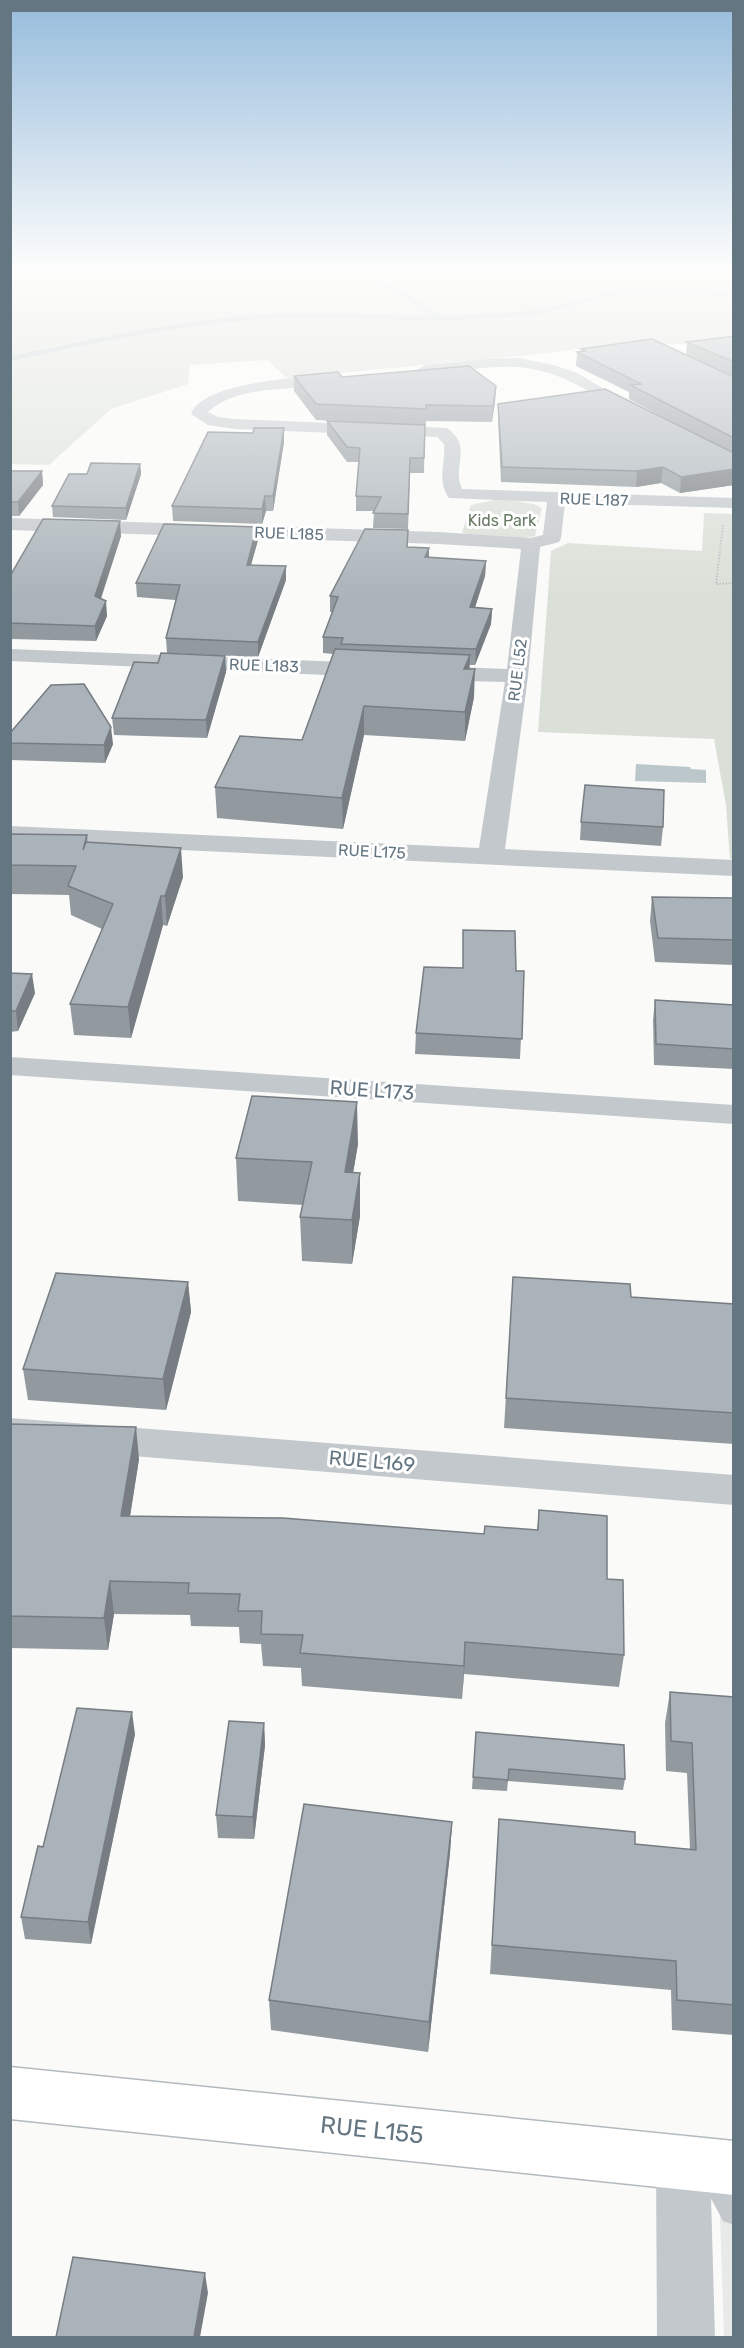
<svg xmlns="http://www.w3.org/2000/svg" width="744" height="2348" viewBox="0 0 744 2348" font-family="Rubik,sans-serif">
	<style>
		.built { fill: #e8e9e9 }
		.green { fill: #dadfd7 }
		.water { fill: #bbc7cb }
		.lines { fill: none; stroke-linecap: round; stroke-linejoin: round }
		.stream { stroke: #bbc7cb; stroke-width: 4.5 }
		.secondary-casing { stroke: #b3babf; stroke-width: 3 }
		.path { stroke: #bbbfc2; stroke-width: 2; stroke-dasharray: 1.5 1.5; stroke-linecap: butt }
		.lane { fill: #c3c8cc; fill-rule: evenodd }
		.street { fill: #c3c8cc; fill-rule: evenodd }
		.secondary { fill: #fff; fill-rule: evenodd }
		.wall { fill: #929a9f }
		.shaded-wall { fill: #777d82 }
		.building { fill: #aab3b9; stroke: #777d82; stroke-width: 1.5 }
		.labels { text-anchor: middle; stroke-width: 6; stroke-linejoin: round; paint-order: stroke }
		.far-street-label { font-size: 16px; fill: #657683; stroke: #fff }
		.far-park-label { font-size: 16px; fill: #687a64; stroke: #fff }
		.street-label { font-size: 20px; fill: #657683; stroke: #fff }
		.near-street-label { font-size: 24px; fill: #657683; stroke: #fff }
	</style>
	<rect width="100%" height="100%" fill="#fafaf8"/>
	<!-- built -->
	<polygon class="built" points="720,2215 733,2216 733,2337 724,2337"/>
	<!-- green -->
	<g class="green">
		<polygon points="11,272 733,272 733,338 687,344 638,345 608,349 601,346 539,354 287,378 267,360 190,365 188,384 111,409 49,465 11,464"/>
		<path d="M509,500l25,4 8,4 -7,28c-21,5 -53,4 -73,-4l9,-27 23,-5z"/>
		<polygon points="704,513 733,514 733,859 730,859 726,805 714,739 538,732 551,551 568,543 702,551"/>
	</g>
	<!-- water -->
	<polygon class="water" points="636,764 690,767 691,769 706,770 706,783 635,781"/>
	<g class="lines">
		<!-- stream -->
		<g class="stream">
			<path d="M335,272c23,5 46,10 67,21 13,7 22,18 36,22"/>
			<path d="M10,359c86,-19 176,-38 264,-43 67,-3 133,5 200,1 20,-1 42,-2 63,-5 33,-5 65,-19 97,-22 33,-3 67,2 100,4"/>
		</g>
		<!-- secondary casing -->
		<g class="secondary-casing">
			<polygon id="secondary" points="10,2067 734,2141 734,2195 10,2119"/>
		</g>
		<!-- path -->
		<polyline class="path" points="723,525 716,584 734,583"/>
		<!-- lane -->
		<path class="lane" d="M713,2159c27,11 21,41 21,66l-11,-4 -25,-47 4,-11z"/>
		<!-- street -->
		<g class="street">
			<path d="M519,358l35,7 23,8 66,39 -2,3h-12c-28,-16 -56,-36 -87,-44 -38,-10 -79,0 -117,4l-8,-5 8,-5 62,-6z"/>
			<path d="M338,374l5,2 3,3 -3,3c-41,11 -101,-1 -135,30l10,5 17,2 212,9c27,20 4,37 15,61l272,9v10l-169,-5 -4,35 -2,4 -19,5 -12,129 -23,173 229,11v16l-724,-34v-16l469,22 26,-166 -76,-2 -8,-2 -3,-5 3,-5 8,-2 78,3 14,-120 -82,-5 -429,-14v-12l429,14 91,6 13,-3 4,-33 -98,-4c-13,-19 -3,-34 -5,-54l-7,-7 -202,-8 -27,-4 -17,-11c11,-33 116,-37 147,-40z"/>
			<polygon points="10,649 371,663 379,665 382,670 379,675 371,677 10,661"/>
			<polygon points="10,1057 734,1105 734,1124 10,1075"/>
			<polygon points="10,1418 734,1475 734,1505 10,1446"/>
			<polygon points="683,2135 702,2143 710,2162 715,2338 657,2338 656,2162 664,2143"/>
		</g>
		<!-- secondary -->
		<use href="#secondary" class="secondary"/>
	</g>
	<!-- wall -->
	<g class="wall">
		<polygon points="734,336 734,485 680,493 661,483 636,487 501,482 498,419 498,404 678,425 629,399 629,392 576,366 577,352 581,351 581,349 686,355 687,342"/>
		<polygon points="294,376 342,377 496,386 495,402 492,422 426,421 426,425 316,420 294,391"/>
		<polygon points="327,421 425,425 424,473 410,473 408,529 373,528 374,511 356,511 356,496 359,462 347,462 327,435"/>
		<polygon points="284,442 273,511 266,511 262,524 173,521 172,506"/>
		<polygon points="140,464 141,474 126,520 53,517 52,506"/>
		<polygon points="10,471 42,471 43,485 19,516 10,516"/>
		<polygon points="257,527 258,540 251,565 286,566 286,580 258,657 167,653 166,638 176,600 137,597 136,583"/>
		<polygon points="121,536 101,599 107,616 96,641 10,639 10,576"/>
		<polygon points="407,547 429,558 486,561 485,576 475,607 492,609 491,624 475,665 469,665 474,697 465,741 364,735 343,829 217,818 215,787 302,740 333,654 323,653 323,637 333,612 330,612 330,596"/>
		<polygon points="225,656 226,672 207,738 114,735 112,718 158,663"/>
		<polygon points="10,733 113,744 105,763 10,760"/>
		<polygon points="581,822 663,827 661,846 580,840"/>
		<polygon points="10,834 87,835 88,843 183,877 167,926 163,925 131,1038 74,1035 70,1004 102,929 71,915 69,895 10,894"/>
		<polygon points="652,897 734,898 734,965 655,962 650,921"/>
		<polygon points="463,930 516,971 524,971 520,1059 415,1054 416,1033 463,968"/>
		<polygon points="10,973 35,993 18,1031 10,1032"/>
		<polygon points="655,1000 734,1005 734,1069 654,1065 653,1020"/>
		<polygon points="358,1144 353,1172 360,1216 352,1264 302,1261 300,1217 303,1205 238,1201 236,1158"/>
		<polygon points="513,1277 631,1297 734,1304 734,1444 504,1428"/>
		<polygon points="188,1282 191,1312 166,1410 28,1400 23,1369"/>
		<polygon points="10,1424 139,1459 130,1516 484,1534 537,1530 539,1510 607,1579 624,1655 619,1687 464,1674 462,1699 302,1686 301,1668 263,1666 261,1644 240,1643 239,1627 191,1626 190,1615 114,1614 108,1650 10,1648"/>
		<polygon points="670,1692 734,1697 734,2035 672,2030 671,1990 490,1974 499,1819 635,1844 690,1849 687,1773 666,1771 665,1723"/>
		<polygon points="264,1723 265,1745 254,1839 218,1838 216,1815"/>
		<polygon points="476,1732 625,1779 623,1790 508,1781 507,1791 472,1789"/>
		<polygon points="135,1734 91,1944 25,1939 21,1917 43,1847"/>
		<polygon points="452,1822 450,1853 428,2052 271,2030 269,2000"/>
	</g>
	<!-- shaded-wall -->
	<g class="shaded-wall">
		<polygon points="496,386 495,402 492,422 493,406"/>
		<polygon points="284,428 284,442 273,511 273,496"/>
		<polygon points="140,464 141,474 126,520 126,508"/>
		<polygon points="663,467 661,483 636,487 637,471"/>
		<polygon points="734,469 734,485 680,493 681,477"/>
		<polygon points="42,471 43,485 19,516 18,502"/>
		<polygon points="265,496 266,511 262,524 262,509"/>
		<polygon points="120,521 121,536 96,612 95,596"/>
		<polygon points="257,527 258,540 247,579 247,565"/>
		<polygon points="429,548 429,563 425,557"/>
		<polygon points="486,561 485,576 470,623 470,607"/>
		<polygon points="286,566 286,580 258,657 258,642"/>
		<polygon points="106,601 107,616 96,641 95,626"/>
		<polygon points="492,609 491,624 475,665 476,649"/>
		<polygon points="470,655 469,683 464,669"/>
		<polygon points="225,656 226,672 207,738 206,720"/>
		<polygon points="475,669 474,697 465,741 465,712"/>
		<polygon points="364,706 364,735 343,829 342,798"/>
		<polygon points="111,727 113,744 105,763 104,745"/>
		<polygon points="181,848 183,877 167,926 165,896"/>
		<polygon points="161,896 163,925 131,1038 128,1007"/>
		<polygon points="32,974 35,993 18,1031 16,1011"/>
		<polygon points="357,1102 358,1144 346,1215 345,1172"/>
		<polygon points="360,1173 360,1216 352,1264 352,1220"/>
		<polygon points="188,1282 191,1312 166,1410 163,1379"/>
		<polygon points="136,1427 139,1459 125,1548 121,1516"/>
		<polygon points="110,1581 114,1614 108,1650 104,1618"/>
		<polygon points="465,1642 464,1674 462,1699 464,1666"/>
		<polygon points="132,1712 135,1734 91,1944 88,1922"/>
		<polygon points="264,1723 265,1745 254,1839 253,1817"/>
		<polygon points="452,1822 450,1853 428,2052 429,2022"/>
		<polygon points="205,2273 208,2293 200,2337 194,2337"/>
	</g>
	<!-- building -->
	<g class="building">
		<polygon points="734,336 734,362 687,342"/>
		<polygon points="652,339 734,377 734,438 630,385 641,384 577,352 585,351 581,349"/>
		<polygon points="469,366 496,386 493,406 426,405 426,409 316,404 294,376 338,372 342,377"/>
		<polygon points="605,389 734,453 734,469 681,477 663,467 637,471 502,467 498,404"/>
		<polygon points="327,421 425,425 424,458 410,458 408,514 373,513 381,497 356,496 360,448 347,447"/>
		<polygon points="254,428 284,428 273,496 265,496 262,509 172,506 208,432 253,433"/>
		<polygon points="91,463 140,464 126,508 52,506 69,474 87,474"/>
		<polygon points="10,471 42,471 18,502 10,502"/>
		<polygon points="43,519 120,521 95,596 106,601 95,626 10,623 10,576"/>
		<polygon points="164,524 257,527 247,565 286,566 258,642 166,638 180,585 136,583"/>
		<polygon points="365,529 408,530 407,547 429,548 425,557 486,561 470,607 492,609 476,649 341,644 343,638 323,637 338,597 330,596"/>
		<polygon points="335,649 470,655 464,669 475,669 465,712 364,706 342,798 215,787 240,736 302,740"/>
		<polygon points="161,653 225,656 206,720 112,718 134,662 158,663"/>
		<polygon points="84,684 111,727 104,745 10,743 10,733 51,685"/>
		<polygon points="585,785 664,790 663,827 581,822"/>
		<polygon points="10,834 87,835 83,850 86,842 181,848 165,896 161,896 128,1007 70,1004 113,904 68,886 76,866 10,865"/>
		<polygon points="652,897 734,898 734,940 658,938"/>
		<polygon points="463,930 515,931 516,971 524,971 522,1039 416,1033 424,967 463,968"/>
		<polygon points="10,973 32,974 16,1011 10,1011"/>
		<polygon points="655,1000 734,1005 734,1049 656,1044"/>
		<polygon points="252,1096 357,1102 345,1172 360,1173 352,1220 300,1217 312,1162 236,1158"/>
		<polygon points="56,1273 188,1282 163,1379 23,1369"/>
		<polygon points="513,1277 630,1284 631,1297 734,1304 734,1413 506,1398"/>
		<polygon points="10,1424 136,1427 121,1516 283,1518 484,1534 485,1526 538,1530 539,1510 607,1516 607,1579 623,1580 624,1655 465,1642 464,1666 300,1653 303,1635 261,1634 262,1611 238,1611 240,1594 188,1593 189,1583 110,1581 104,1618 10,1616"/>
		<polygon points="670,1692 734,1697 734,2005 677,2000 676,1961 492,1945 499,1819 635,1832 635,1844 696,1850 692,1743 671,1741"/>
		<polygon points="77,1708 132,1712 88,1922 21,1917 38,1846 43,1847"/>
		<polygon points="229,1721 264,1723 253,1817 216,1815"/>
		<polygon points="476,1732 624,1745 625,1779 509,1769 508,1780 473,1777"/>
		<polygon points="304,1804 452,1822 429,2022 269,2000"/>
		<polygon points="73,2257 205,2273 194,2337 56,2337"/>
	</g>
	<!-- sky -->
	<linearGradient id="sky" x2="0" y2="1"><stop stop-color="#96bcdc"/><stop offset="0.45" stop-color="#fdfdfc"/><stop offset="1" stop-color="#fdfdfc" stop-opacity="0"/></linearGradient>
	<rect width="744" height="601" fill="url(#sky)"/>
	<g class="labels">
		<!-- far-street labels -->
		<g class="far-street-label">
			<text transform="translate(594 499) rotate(2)" y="6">RUE L187</text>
			<text transform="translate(289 533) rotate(2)" y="6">RUE L185</text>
			<text transform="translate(264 665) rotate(2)" y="6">RUE L183</text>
			<text transform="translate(517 670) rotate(-83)" y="6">RUE L52</text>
			<text transform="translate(372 851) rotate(3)" y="6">RUE L175</text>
		</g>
		<!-- far-park labels -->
		<g class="far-park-label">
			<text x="502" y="526">Kids Park</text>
		</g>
		<!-- street labels -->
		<g class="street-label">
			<text transform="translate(372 1090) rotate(4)" y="7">RUE L173</text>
			<text transform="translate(372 1461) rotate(5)" y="7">RUE L169</text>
		</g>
		<!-- near-street labels -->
		<g class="near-street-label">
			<text transform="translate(372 2130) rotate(6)" y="8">RUE L155</text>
		</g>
	</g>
	<!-- border -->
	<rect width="744" height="2348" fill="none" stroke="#657683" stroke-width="24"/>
</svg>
